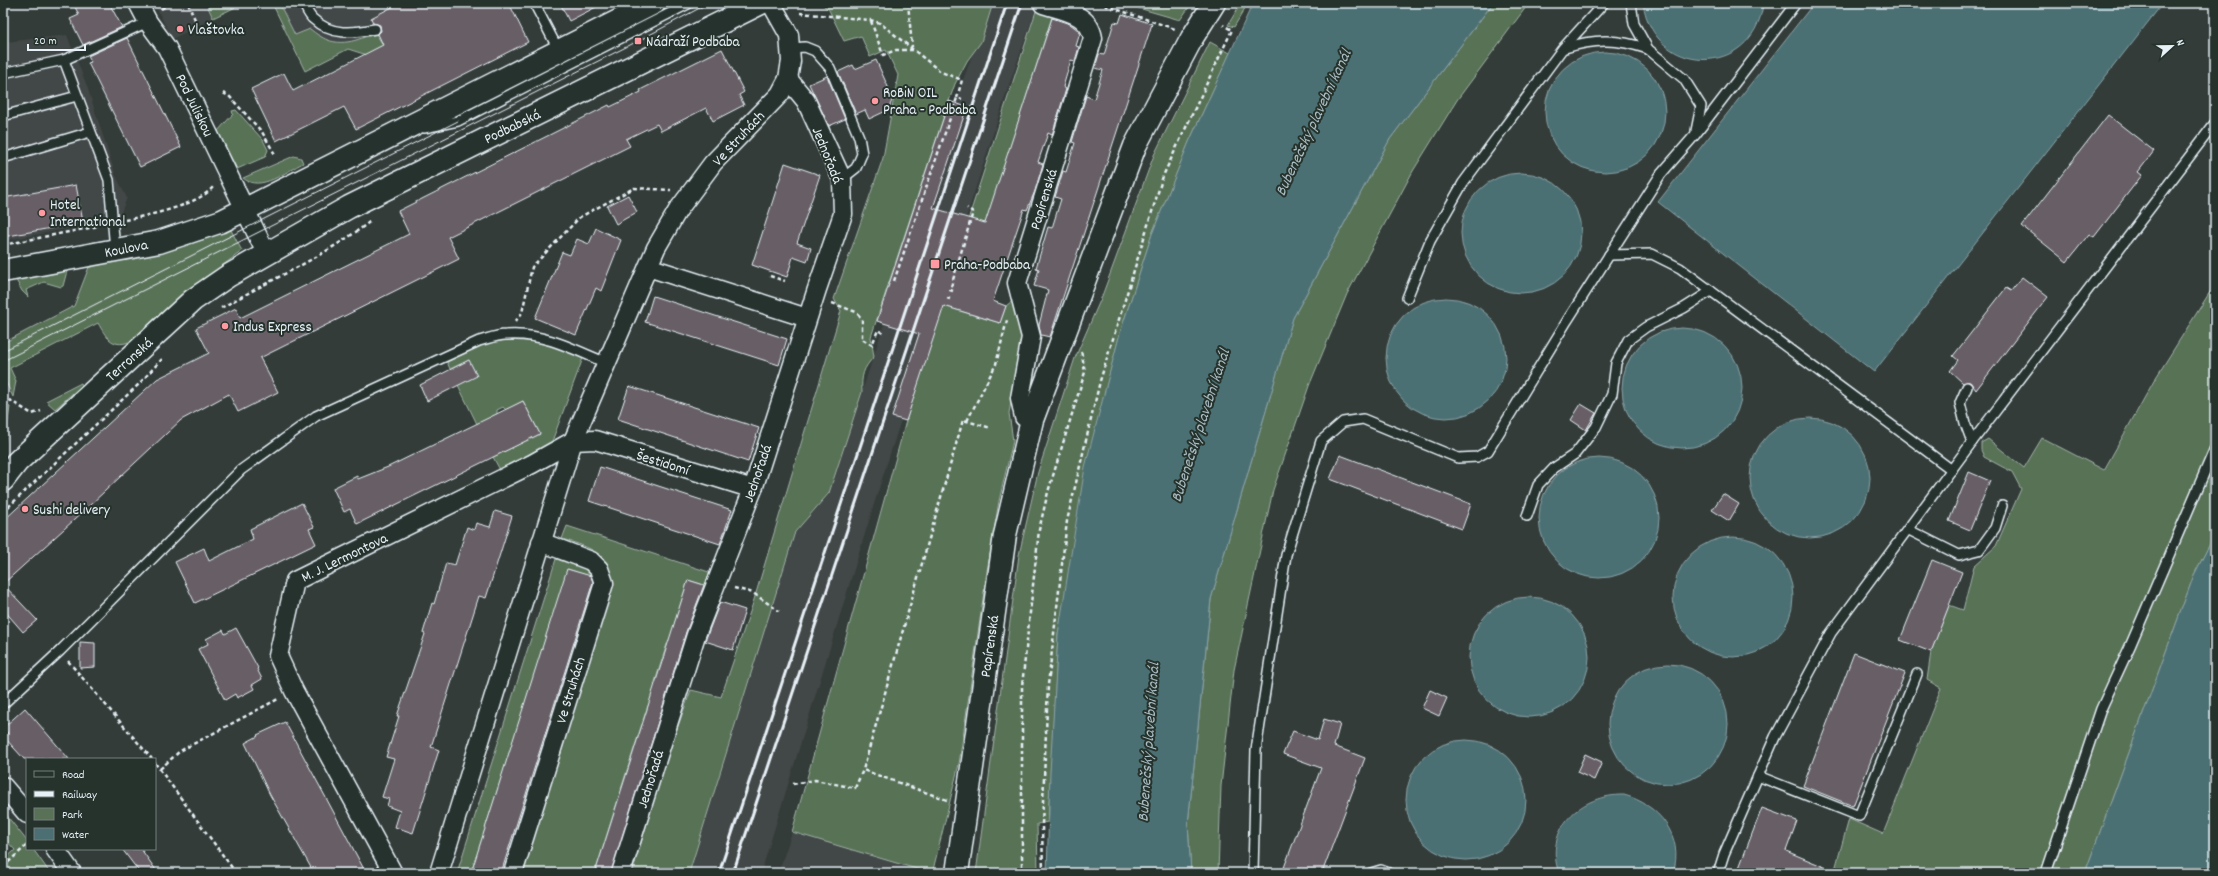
<svg xmlns="http://www.w3.org/2000/svg" width="2218" height="876" viewBox="0 0 2218 876" font-family="Dekko,sans-serif">
	<style>
		.built { fill: #434646 }
		.green { fill: #597257; stroke: #a0b2a8; fill-rule: evenodd }
		.water { fill: #4c6f73; stroke: #8aa3a8 }
		.building { fill: #675f66; stroke: #e8f1f8 }
		.lines { fill: none; stroke-linecap: round; stroke-linejoin: round }
		.lane-casing { stroke: #e8f1f8; stroke-width: 12 }
		.street-casing { stroke: #e8f1f8; stroke-width: 21 }
		.secondary-casing { stroke: #e8f1f8; stroke-width: 25 }
		.path { stroke: #e8f1f8; stroke-width: 2.5; stroke-dasharray: 4 3; stroke-linecap: butt }
		.lane { stroke: #26332d; stroke-width: 9 }
		.street { stroke: #26332d; stroke-width: 18 }
		.secondary { stroke: #26332d; stroke-width: 22 }
		.tram { stroke: #e8f1f8; stroke-width: 1 }
		.rail { stroke: #e8f1f8; stroke-width: 3 }
		.poi-dot { fill: #ff9aa2; stroke: #26332d; stroke-width: 1.5 }
		.labels { text-anchor: middle; stroke-width: 4; stroke-linejoin: round; paint-order: stroke }
		.poi-label { font-size: 15px; fill: #e8f1f8; stroke: #26332d; text-anchor: start }
		.street-label { font-size: 15px; fill: #e8f1f8; stroke: #26332d }
		.water-label { font-size: 16px; font-style: italic; fill: #aabdc3; stroke: #26332d }
	</style>
	<rect width="100%" height="100%" fill="#333c38"/>
	<filter id="ink" filterUnits="userSpaceOnUse"><feTurbulence type="fractalNoise" baseFrequency=".025" numOctaves="2"/><feDisplacementMap in="SourceGraphic" scale="8" xChannelSelector="R" yChannelSelector="G"/><feConvolveMatrix kernelMatrix="1 2 1 2 8 2 1 2 1" color-interpolation-filters="sRGB"/></filter>
	<g filter="url(#ink)">
		<!-- built -->
		<g class="built">
			<polygon points="154,3 244,3 172,39"/>
			<polygon points="272,3 468,3 367,55 348,49 305,71"/>
			<polygon points="991,3 1038,3 1006,94 876,498 761,873 689,873 795,532 829,493 832,484 963,80"/>
			<polygon points="67,35 87,86 116,176 127,198 120,215 87,225 3,241 3,40 5,42"/>
			<polygon points="792,832 930,873 778,873"/>
		</g>
		<!-- green -->
		<g class="green">
			<polygon points="206,3 244,3 213,18"/>
			<path d="M272,3h7l16,32 15,-6c3,2 6,5 10,7 18,12 38,5 55,-4l8,13 -16,10 -19,-6 -43,22z"/>
			<path d="M821,3h172l-12,39 -14,19 -12,23 -6,17 -78,236 3,20c-11,11 -13,19 -12,35l-33,101 -34,39 -106,341h-57l32,-108 27,-75 30,7 32,-94 88,-292 -7,-12 49,-141 15,-83 -12,-25 -16,7 -9,-21 -17,5 -15,-31z"/>
			<polygon points="1121,3 1192,3 1180,20"/>
			<polygon points="1241,3 1248,3 1234,27 1228,25"/>
			<polygon points="1493,3 1529,3 1457,100 1413,171 1347,294 1309,386 1273,490 1234,670 1221,786 1218,873 1191,873 1188,824 1211,599 1293,318 1390,139"/>
			<polygon points="1036,11 1052,17 968,278 947,307 1000,323 1006,306 1012,301 1017,306 1025,327 1009,413 1013,441 999,501 987,571 959,764 933,870 930,873 792,832 906,421 938,312"/>
			<polygon points="1210,42 1230,53 1189,142 1152,234 1120,333 1098,419 1058,635 1048,822 1037,824 1038,873 976,873 1019,555 1038,472 1075,358 1102,296 1154,155"/>
			<path d="M236,110l27,30 5,10 -3,7 -28,12c-6,-13 -14,-23 -20,-37l16,-18 -1,-3z"/>
			<path d="M294,156l7,2 2,5c-16,8 -43,30 -60,15z"/>
			<path d="M231,230l11,21 -66,49 -47,42c-17,6 -23,-5 -31,-19l-88,45 6,13 -3,16 -10,-21v-33l71,-37 15,-39 60,-13z"/>
			<polygon points="67,271 63,286 61,287 44,282 26,290 28,297 22,291 16,280"/>
			<polygon points="2215,284 2215,534 2194,575 2085,873 1834,873 1849,819 1883,834 1941,688 1927,680 1931,652 1949,605 1963,610 1974,566 1996,546 2021,489 2012,472 1984,457 1981,450 1981,443 1988,439 2024,468 2042,438 2104,470 2155,379"/>
			<polygon points="507,340 541,342 583,358 551,444 500,470 493,457 540,434 523,401 506,410 503,407 497,410 497,414 479,428 458,385 469,360 450,369 447,362 486,343"/>
			<polygon points="81,383 82,385 55,409 46,401"/>
			<polygon points="3,403 10,407 3,453"/>
			<path d="M567,526l145,47 -76,224 -16,-4 -25,80h-76l92,-294c-3,-28 -26,-33 -49,-40zM688,580l16,5 -7,26 -17,-5zM679,609l16,5 -5,16 -16,-5zM667,644l17,5 -13,41 -17,-5zM649,703l16,6 -6,16 -16,-5zM642,724l16,5 -21,65 -16,-5z"/>
			<polygon points="556,559 598,573 586,618 582,616 594,578 568,569 471,873 457,873"/>
			<polygon points="3,811 27,841 27,849 33,849 50,873 3,873 3,861 15,850 3,837"/>
		</g>
		<!-- water -->
		<g class="water">
			<polygon points="1253,3 1493,3 1390,139 1293,318 1211,599 1188,824 1191,873 1047,873 1050,773 1058,635 1085,467 1120,333 1152,234 1189,142"/>
			<path d="M1643,3h120v2c-11,74 -109,72 -120,-2z"/>
			<polygon points="1814,3 2163,3 1874,372 1658,202"/>
			<circle cx="1605" cy="112" r="60"/>
			<circle cx="1521" cy="233" r="60"/>
			<circle cx="1446" cy="358" r="60"/>
			<circle cx="1682" cy="388" r="60"/>
			<circle cx="1810" cy="478" r="60"/>
			<circle cx="1599" cy="518" r="60"/>
			<polygon points="2215,534 2215,873 2085,873 2194,575"/>
			<circle cx="1733" cy="597" r="60"/>
			<circle cx="1529" cy="657" r="60"/>
			<circle cx="1668" cy="724" r="60"/>
			<circle cx="1466" cy="800" r="60"/>
			<path d="M1624,795c34,9 61,41 49,78h-114c-16,-44 22,-79 65,-78z"/>
		</g>
		<!-- building -->
		<g class="building">
			<polygon points="73,3 109,3 122,27 83,45 70,19 79,15"/>
			<polygon points="400,3 509,3 528,42 356,129 344,107 276,141 251,89 284,73 293,91 383,45 378,34 381,31 380,25 373,23 371,18"/>
			<polygon points="560,3 604,3 569,21"/>
			<polygon points="1122,14 1152,24 1050,337 1041,335 1039,325 1048,290 1034,286 1039,269 1036,268 1048,227 1052,228 1061,199 1055,197 1063,171 1066,172 1075,143 1072,142 1086,96 1094,99 1103,70 1095,68 1099,54 1104,55 1114,22 1119,23"/>
			<polygon points="1052,18 1070,24 1078,30 1080,33 1076,46 1079,47 1075,61 1071,60 1063,87 1066,89 1052,135 1048,133 1038,162 1043,164 1035,191 1027,210 1024,209 993,301 1006,306 1000,323 944,306 906,421 892,417 919,334 877,321 949,101 967,107 933,208 985,223"/>
			<polygon points="127,38 181,147 140,167 88,63 91,62 88,56"/>
			<polygon points="722,49 744,92 739,95 744,105 713,121 706,108 661,131 657,124 626,139 630,146 448,237 459,259 260,358 278,392 238,412 229,394 181,420 74,520 3,584 37,620 23,632 3,609 3,521 157,379 209,353 196,328 236,308 240,318 409,234 398,211 609,105 610,107 641,92 640,90"/>
			<polygon points="876,60 893,98 888,110 869,119 865,110 856,114 838,72 853,65 855,69"/>
			<polygon points="827,76 845,119 829,126 809,84"/>
			<polygon points="2108,115 2154,151 2138,172 2142,175 2094,237 2089,234 2067,262 2022,226"/>
			<polygon points="785,163 820,175 797,243 811,248 807,262 793,257 787,277 752,265"/>
			<polygon points="76,185 83,222 3,237 3,198"/>
			<polygon points="628,195 637,212 616,224 607,206"/>
			<polygon points="596,228 621,240 601,291 596,288 576,335 535,318 562,252 570,255 577,239 589,244"/>
			<polygon points="2022,277 2048,297 1976,390 1970,382 1963,383 1950,371 1958,360 1953,356 2006,288 2011,291"/>
			<polygon points="653,296 787,339 779,365 645,322"/>
			<polygon points="469,360 477,376 427,401 420,385"/>
			<polygon points="629,386 759,428 748,462 618,419"/>
			<polygon points="523,401 540,434 357,524 350,509 344,512 333,488 357,476 358,479 388,467"/>
			<polygon points="1581,404 1596,413 1586,430 1571,420"/>
			<polygon points="1340,455 1471,504 1462,529 1330,479"/>
			<polygon points="600,467 732,510 720,544 589,501"/>
			<polygon points="1969,472 1990,481 1970,530 1949,521"/>
			<polygon points="1723,494 1739,504 1729,521 1712,510"/>
			<polygon points="302,503 314,527 309,529 316,544 195,603 175,562 204,548 209,561 253,539 250,529"/>
			<polygon points="495,511 512,516 486,598 479,596 431,747 439,750 413,833 395,827 400,811 387,806 389,799 382,797 394,759 386,757 399,716 397,716 425,634 423,633 432,603 434,604 446,563 455,565 467,527 474,530 476,523 490,527"/>
			<polygon points="1932,560 1962,572 1931,652 1900,640"/>
			<polygon points="567,569 591,576 593,582 541,747 501,873 471,873"/>
			<polygon points="688,580 704,585 686,632 611,873 595,873"/>
			<polygon points="720,602 745,610 733,650 705,641"/>
			<polygon points="236,628 258,668 257,669 262,679 252,685 254,689 237,698 235,694 225,700 198,649 208,644 206,639 223,630 225,634"/>
			<polygon points="80,642 95,643 95,667 80,668"/>
			<polygon points="1854,653 1905,673 1853,806 1803,786"/>
			<polygon points="1430,690 1447,698 1439,716 1422,708"/>
			<polygon points="25,708 69,759 24,759 4,737 8,733 3,728"/>
			<polygon points="1324,719 1340,724 1334,746 1365,758 1322,873 1282,873 1321,768 1283,754 1293,731 1318,740"/>
			<polygon points="285,722 325,796 366,873 314,873 270,795 245,743 258,736 257,735"/>
			<polygon points="1585,754 1602,762 1594,780 1577,772"/>
			<polygon points="1762,808 1797,821 1786,851 1839,873 1737,873"/>
			<polygon points="122,849 141,849 158,873 140,873"/>
		</g>
		<g class="lines">
			<!-- lane casing -->
			<g class="lane-casing">
				<g id="lane">
					<path d="M303,3c3,5 6,13 10,16 18,17 40,14 62,10"/>
					<polyline points="534,3 559,51"/>
					<polyline points="1631,3 1634,24 1648,49 1684,79 1701,106 1696,131"/>
					<polyline points="791,48 805,47 815,51 830,68 859,137 862,154 856,168 842,179"/>
					<path d="M1565,48c31,-10 53,-9 83,1"/>
					<polyline points="64,60 109,180 115,250"/>
					<polyline points="3,73 64,60 148,22"/>
					<polyline points="3,116 77,96"/>
					<polyline points="424,128 458,121 690,3"/>
					<polyline points="3,158 90,132"/>
					<polyline points="1609,255 1652,254 1680,268 1952,470"/>
					<polyline points="1407,298 1430,241 1463,183 1563,48 1604,3"/>
					<polyline points="1967,387 1960,403 1965,423 1972,442"/>
					<polyline points="1527,516 1538,485 1554,468 1575,454 1596,427 1612,394 1616,363 1628,340 1646,327 1684,308 1711,291"/>
					<polyline points="1909,530 1959,555 1979,550 1995,528 2002,506"/>
					<path d="M3,704l57,-53 181,-181 75,-54 163,-75c8,-2 18,-6 27,-6 36,-3 68,14 100,28"/>
					<polyline points="1758,776 1859,816 1917,674"/>
					<polyline points="1253,873 1256,750 1286,555 1321,441 1343,422 1363,419 1458,458 1477,457 1488,451 1567,321 1661,174 1695,135 1796,3"/>
					<polyline points="1371,873 1381,870 1389,873"/>
					<polyline points="1718,873 1724,854 1775,737 1831,633 1972,442 2215,123"/>
					<polyline points="2046,873 2101,709 2131,644 2215,448"/>
				</g>
			</g>
			<!-- street casing -->
			<g class="street-casing">
				<g id="street">
					<polyline points="138,3 148,22 167,48 266,253"/>
					<polyline points="648,267 807,318"/>
					<path d="M1032,420l-8,-3 -4,-19 11,-61 -14,-54 76,-245c-4,-25 -29,-27 -50,-34"/>
					<polyline points="3,786 27,814"/>
					<polyline points="55,849 72,873"/>
					<polyline points="393,873 294,691 278,656 295,581 532,464 573,441 595,440 753,489"/>
					<polyline points="439,873 573,441 656,248 678,210 713,163 780,94 788,79 791,61 789,35 771,3"/>
					<polyline points="513,873 604,583 599,569 591,561 541,542"/>
					<polyline points="621,873 696,635 753,489 817,289 843,214 842,179 806,101 788,79"/>
				</g>
			</g>
			<!-- secondary casing -->
			<g class="secondary-casing">
				<g id="secondary">
					<polyline points="3,271 159,242 222,221 654,3"/>
					<polyline points="3,480 17,462 193,300 228,276 349,207 761,3"/>
					<polyline points="957,873 1005,535 1032,420 1135,146 1192,38 1214,3"/>
				</g>
			</g>
			<!-- path -->
			<g class="path">
				<polyline points="188,3 196,22 196,34"/>
				<polyline points="908,3 912,47"/>
				<polyline points="1098,3 1175,29"/>
				<polyline points="161,9 173,3"/>
				<polyline points="800,13 870,20 880,23 941,72 962,80 957,98 962,99"/>
				<polyline points="871,21 883,55 896,50 914,50"/>
				<polyline points="223,93 229,96 262,132 276,156"/>
				<path d="M125,220c24,-5 72,-14 88,-33"/>
				<polyline points="3,245 99,226"/>
				<polyline points="770,276 785,281"/>
				<polyline points="894,281 957,98"/>
				<polyline points="953,291 950,290 973,212 967,208"/>
				<polyline points="947,298 950,299"/>
				<polyline points="832,303 856,312 862,319 862,339 872,345 878,330 884,334"/>
				<path d="M221,308c51,-29 105,-52 151,-88"/>
				<polyline points="3,322 4,322"/>
				<polyline points="515,322 522,313 532,267 580,217 634,188 671,190"/>
				<polyline points="3,396 32,414 41,411"/>
				<polyline points="967,421 996,364 1007,320"/>
				<polyline points="3,508 5,510 138,385 162,359"/>
				<polyline points="734,588 753,593 779,611"/>
				<polyline points="68,661 152,759"/>
				<polyline points="155,763 236,873"/>
				<polyline points="160,769 180,751 278,699"/>
				<polyline points="793,784 815,780 855,788 863,770"/>
				<polyline points="947,800 863,770 963,420 991,428"/>
				<polyline points="3,867 27,845"/>
				<polyline points="1022,873 1022,686 1039,530 1048,492 1085,372 1081,350"/>
				<polyline points="1043,873 1042,825 1048,685 1067,521 1100,381 1163,176 1232,30 1223,25"/>
			</g>
			<!-- lane -->
			<use href="#lane" class="lane"/>
			<!-- street -->
			<use href="#street" class="street"/>
			<!-- secondary -->
			<use href="#secondary" class="secondary"/>
			<!-- tram -->
			<g class="tram">
				<polyline points="3,351 458,121"/>
				<polyline points="3,361 638,41 709,3"/>
			</g>
			<!-- rail -->
			<g class="rail">
				<polyline points="719,873 1007,3"/>
				<polyline points="733,873 1022,3"/>
			</g>
		</g>
	</g>
	<!-- markers -->
	<g class="poi-dot">
		<circle cx="180" cy="29" r="4"/>
		<rect x="634" y="37" width="8" height="8" rx="2"/>
		<circle cx="875" cy="101" r="4"/>
		<circle cx="42" cy="213" r="4"/>
		<rect x="930" y="259" width="10" height="10" rx="2"/>
		<circle cx="225" cy="326" r="4"/>
		<circle cx="25" cy="509" r="4"/>
	</g>
	<g class="labels">
		<!-- poi labels -->
		<g class="poi-label">
			<text x="188" y="34">Vlaštovka</text>
			<text x="646" y="46">Nádraží Podbaba</text>
			<text x="883" y="97">RoBiN OIL<tspan x="883" dy="17">Praha - Podbaba</tspan></text>
			<text x="50" y="209">Hotel<tspan x="50" dy="17">International</tspan></text>
			<text x="944" y="269">Praha-Podbaba</text>
			<text x="233" y="331">Indus Express</text>
			<text x="33" y="514">Sushi delivery</text>
		</g>
		<!-- street labels -->
		<g class="street-label">
			<text transform="translate(195 105) rotate(64)" y="5">Pod Juliskou</text>
			<text transform="translate(512 126) rotate(-26)" y="5">Podbabská</text>
			<text transform="translate(738 138) rotate(-47)" y="5">Ve Struhách</text>
			<text transform="translate(828 155) rotate(68)" y="5">Jednořadá</text>
			<text transform="translate(1043 199) rotate(-73)" y="5">Papírenská</text>
			<text transform="translate(126 248) rotate(-11)" y="5">Koulova</text>
			<text transform="translate(129 359) rotate(-42)" y="5">Terronská</text>
			<text transform="translate(663 462) rotate(17)" y="5">Šestidomí</text>
			<text transform="translate(757 473) rotate(-71)" y="5">Jednořadá</text>
			<text transform="translate(344 557) rotate(-26)" y="5">M. J. Lermontova</text>
			<text transform="translate(989 646) rotate(-82)" y="5">Papírenská</text>
			<text transform="translate(570 690) rotate(-73)" y="5">Ve Struhách</text>
			<text transform="translate(650 779) rotate(-73)" y="5">Jednořadá</text>
		</g>
		<!-- water labels -->
		<g class="water-label">
			<text transform="translate(1312 122) rotate(-65)" y="6">Bubenečský plavební kanál</text>
			<text transform="translate(1199 425) rotate(-72)" y="6">Bubenečský plavební kanál</text>
			<text transform="translate(1147 742) rotate(-86)" y="6">Bubenečský plavební kanál</text>
		</g>
	</g>
	<!-- margin -->
	<rect width="2218" height="876" fill="none" stroke="#26332d" stroke-width="16"/>
	<rect x="8" y="8" width="2202" height="860" fill="none" stroke="#e8f1f8" stroke-width="1.5" filter="url(#ink)"/>
	<!-- legend -->
	<rect x="26" y="758" width="130" height="92" fill="#26332d" stroke="#747f7e"/>
	<rect x="34" y="771" width="20" height="6" fill="#26332d" stroke="#747f7e"/>
	<text x="62" y="778" font-size="12" fill="#e8f1f8">Road</text>
	<rect x="34" y="791" width="20" height="6" fill="#e8f1f8" stroke="#747f7e"/>
	<text x="62" y="798" font-size="12" fill="#e8f1f8">Railway</text>
	<rect x="34" y="808" width="20" height="12" fill="#597257" stroke="#747f7e"/>
	<text x="62" y="818" font-size="12" fill="#e8f1f8">Park</text>
	<rect x="34" y="828" width="20" height="12" fill="#4c6f73" stroke="#747f7e"/>
	<text x="62" y="838" font-size="12" fill="#e8f1f8">Water</text>
	<!-- north arrow -->
	<g transform="translate(2172 46) rotate(68)" stroke="#26332d" stroke-width="3" paint-order="stroke">
	<path d="M0-3L7 15L0 10L-7 15Z" fill="#e8f1f8"/>
	<text y="-6" font-size="11" font-weight="bold" text-anchor="middle" fill="#e8f1f8">N</text>
	</g>
	<!-- scale -->
	<path d="M28 44v6h57v-6" fill="none" stroke="#e8f1f8" stroke-width="2"/>
	<text x="34" y="44" font-size="12" fill="#e8f1f8" stroke="#26332d" stroke-width="3" paint-order="stroke">20 m</text>
</svg>
